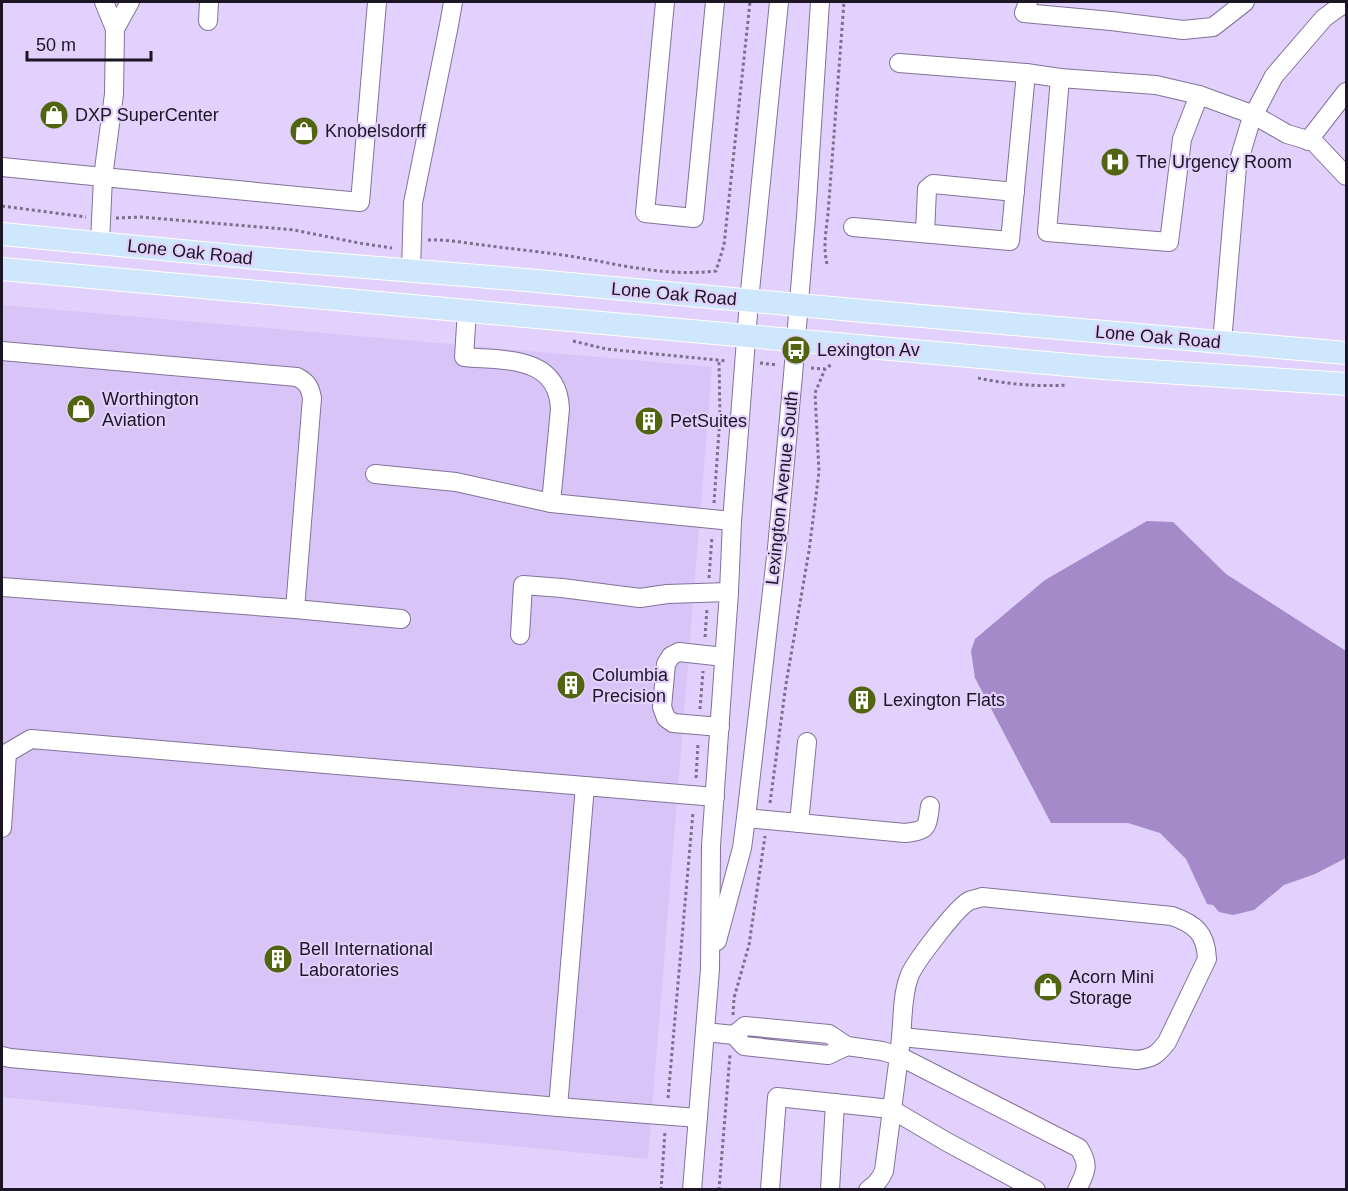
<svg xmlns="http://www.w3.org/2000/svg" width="1348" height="1191" viewBox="0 0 1348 1191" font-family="Helvetica,sans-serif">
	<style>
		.built { fill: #d8c4f6 }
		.water { fill: #a48ac9 }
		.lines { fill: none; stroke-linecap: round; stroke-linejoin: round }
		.minor-casing { stroke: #827299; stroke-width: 20 }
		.major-casing { stroke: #fff; stroke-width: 24 }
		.path { stroke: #7a6f8c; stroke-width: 3; stroke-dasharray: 3 3; stroke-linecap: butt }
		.minor { stroke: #fff; stroke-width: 18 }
		.major { stroke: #cee7fc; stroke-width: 22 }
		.labels { text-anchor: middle; stroke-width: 4.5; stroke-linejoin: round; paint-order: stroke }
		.poi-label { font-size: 18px; fill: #1b1524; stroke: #e2d1fc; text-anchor: start }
		.street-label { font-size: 18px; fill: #1b1524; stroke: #e2d1fc }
	</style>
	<rect width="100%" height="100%" fill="#e2d1fc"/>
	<!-- built -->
	<polygon class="built" points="2,305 712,367 648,1159 2,1097"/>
	<!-- water -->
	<polygon class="water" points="1147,521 1173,522 1226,574 1346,651 1346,858 1315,874 1284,885 1254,910 1233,915 1219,912 1213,905 1207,904 1186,859 1160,833 1128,823 1051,823 975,678 971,651 975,639 1045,580"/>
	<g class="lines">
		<!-- minor casing -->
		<g class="minor-casing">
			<g id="minor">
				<polyline points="104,2 115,29"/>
				<polyline points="665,2 645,213 694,218 715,2"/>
				<polyline points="1028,2 1024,13 1111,21 1183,30 1213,27 1245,2"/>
				<polyline points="208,21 209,2"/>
				<polyline points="899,63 1026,73 1060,78 1156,85 1199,95 1254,115 1287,134 1314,142 1346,176"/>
				<polyline points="1060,78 1047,232 1169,242 1182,139 1199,95"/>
				<polyline points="1308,141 1346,92"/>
				<polyline points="2,167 103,177 114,94 115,29 130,2"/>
				<polyline points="853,227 1010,241 1026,73"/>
				<polyline points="925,233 927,189 933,184 1015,192"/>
				<polyline points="100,243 103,177 360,202 377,2"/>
				<polyline points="411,271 413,203 449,25 453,2"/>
				<path d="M467,310l-3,47c40,4 94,-2 96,52l-9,94 181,18"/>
				<polyline points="1222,342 1237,167 1251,120 1274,76 1324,18 1346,2"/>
				<path d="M2,351l295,26c10,5 13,10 15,21l-17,211 106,10"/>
				<polyline points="375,474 456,482 551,503"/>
				<polyline points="2,587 295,609"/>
				<polyline points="520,635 523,585 562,588 640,598 667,594 729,592"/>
				<polyline points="720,727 673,723 666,718 662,707 666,664 671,656 679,652 724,657"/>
				<path d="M746,818l159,15c23,-3 22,-5 25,-27"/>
				<polyline points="799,823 807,742"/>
				<polyline points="2,828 7,753 31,739 585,786"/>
				<polyline points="717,941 742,848 746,818 777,548 793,375 806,217 820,2"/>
				<polyline points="705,1032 734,1035 745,1026 829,1034 847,1046 828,1055 744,1046 734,1035"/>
				<path d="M901,1037c2,-19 1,-41 8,-60 4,-13 48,-70 60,-76 4,-2 9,-2 13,-4l190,19c23,8 34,17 35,43l-40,83c-10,13 -14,16 -30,18l-236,-23 -2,19 180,92c11,18 7,23 -2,42"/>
				<path d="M847,1046l35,5 17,5 -15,115c-4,9 -8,13 -16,19"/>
				<polyline points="2,1056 10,1058 558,1107"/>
				<polyline points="698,1118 558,1107 585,786 715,797"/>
				<polyline points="692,1190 710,969 711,846 729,592 732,521 749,301 779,2"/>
				<polyline points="770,1190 777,1097 891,1109 947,1142 1036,1190"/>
				<polyline points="830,1190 835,1103"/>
			</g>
		</g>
		<!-- major casing -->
		<g class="major-casing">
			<g id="major">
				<polyline points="2,234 267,259 515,279 864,311 1346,353"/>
				<polyline points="2,269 1103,368 1346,384"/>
			</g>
		</g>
		<!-- path -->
		<g class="path">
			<polyline points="2,206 86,217"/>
			<polyline points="116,218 141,217 294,230 359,243 392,248"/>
			<path d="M428,240c18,-1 37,3 55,5 36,5 73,8 110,15 40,8 82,16 123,11l8,-26 26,-243"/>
			<path d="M827,264c-4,-16 -1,-33 1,-50l16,-212"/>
			<polyline points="573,341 606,349 727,361"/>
			<polyline points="760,363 778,365"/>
			<polyline points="811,368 825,369 832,364"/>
			<path d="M978,378c28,6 60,9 89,7"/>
			<polyline points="714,503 720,417 719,361"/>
			<polyline points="709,578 712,536"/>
			<polyline points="705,637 707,608"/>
			<polyline points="700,709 703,671"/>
			<polyline points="696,778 698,743"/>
			<polyline points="770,803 786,684 809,551 819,472 815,393 825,369"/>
			<polyline points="733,1015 734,998 749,945 765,836"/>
			<polyline points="668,1098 693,812"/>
			<polyline points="661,1190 665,1131"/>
			<polyline points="719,1190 730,1055"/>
		</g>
		<!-- minor -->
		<use href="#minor" class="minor"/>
		<!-- major -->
		<use href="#major" class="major"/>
	</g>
	<!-- icons -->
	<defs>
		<g id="shop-disc" transform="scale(1.5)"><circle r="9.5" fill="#516511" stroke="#e2d1fc"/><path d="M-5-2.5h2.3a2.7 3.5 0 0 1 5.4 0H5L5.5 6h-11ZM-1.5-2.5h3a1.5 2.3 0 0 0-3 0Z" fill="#fff"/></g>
		<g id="hospital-disc" transform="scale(1.5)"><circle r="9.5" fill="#516511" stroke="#e2d1fc"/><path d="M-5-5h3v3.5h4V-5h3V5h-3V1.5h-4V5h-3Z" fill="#fff"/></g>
		<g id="bus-disc" transform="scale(1.5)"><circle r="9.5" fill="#516511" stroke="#e2d1fc"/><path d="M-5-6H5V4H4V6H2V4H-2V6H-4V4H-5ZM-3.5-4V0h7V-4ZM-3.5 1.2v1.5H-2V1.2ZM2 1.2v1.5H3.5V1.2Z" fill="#fff"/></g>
		<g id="building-disc" transform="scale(1.5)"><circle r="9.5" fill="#516511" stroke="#e2d1fc"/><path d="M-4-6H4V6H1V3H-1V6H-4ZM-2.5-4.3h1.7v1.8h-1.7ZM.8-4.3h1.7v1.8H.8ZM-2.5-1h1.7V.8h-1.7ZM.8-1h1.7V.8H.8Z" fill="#fff"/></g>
	</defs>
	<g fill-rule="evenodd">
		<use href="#shop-disc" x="54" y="115"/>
		<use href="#shop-disc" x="304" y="131"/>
		<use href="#hospital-disc" x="1115" y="162"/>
		<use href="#bus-disc" x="796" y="350"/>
		<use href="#shop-disc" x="81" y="409"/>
		<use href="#building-disc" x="649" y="421"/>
		<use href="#building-disc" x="571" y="685"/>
		<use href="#building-disc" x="862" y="700"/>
		<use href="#building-disc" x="278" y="959"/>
		<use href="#shop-disc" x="1048" y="987"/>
	</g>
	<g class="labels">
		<!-- poi labels -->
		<g class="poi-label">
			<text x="75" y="121">DXP SuperCenter</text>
			<text x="325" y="137">Knobelsdorff</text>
			<text x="1136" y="168">The Urgency Room</text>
			<text x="817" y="356">Lexington Av</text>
			<text x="102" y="405">Worthington<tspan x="102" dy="21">Aviation</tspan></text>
			<text x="670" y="427">PetSuites</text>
			<text x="592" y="681">Columbia<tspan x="592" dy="21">Precision</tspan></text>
			<text x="883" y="706">Lexington Flats</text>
			<text x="299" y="955">Bell International<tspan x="299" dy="21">Laboratories</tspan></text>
			<text x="1069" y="983">Acorn Mini<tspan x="1069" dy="21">Storage</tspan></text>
		</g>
		<!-- street labels -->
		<g class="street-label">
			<text transform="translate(190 252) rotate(6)" y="6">Lone Oak Road</text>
			<text transform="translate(674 294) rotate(5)" y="6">Lone Oak Road</text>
			<text transform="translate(1158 337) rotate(5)" y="6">Lone Oak Road</text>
			<text transform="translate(782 488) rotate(-84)" y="6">Lexington Avenue South</text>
		</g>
	</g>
	<!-- border -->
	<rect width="1348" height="1191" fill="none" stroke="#1b1524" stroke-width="6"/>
	<!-- scale -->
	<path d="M27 51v9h124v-9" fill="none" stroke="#1b1524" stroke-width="3"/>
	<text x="36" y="51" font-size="18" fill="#1b1524" stroke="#e2d1fc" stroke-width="4.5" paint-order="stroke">50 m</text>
</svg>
